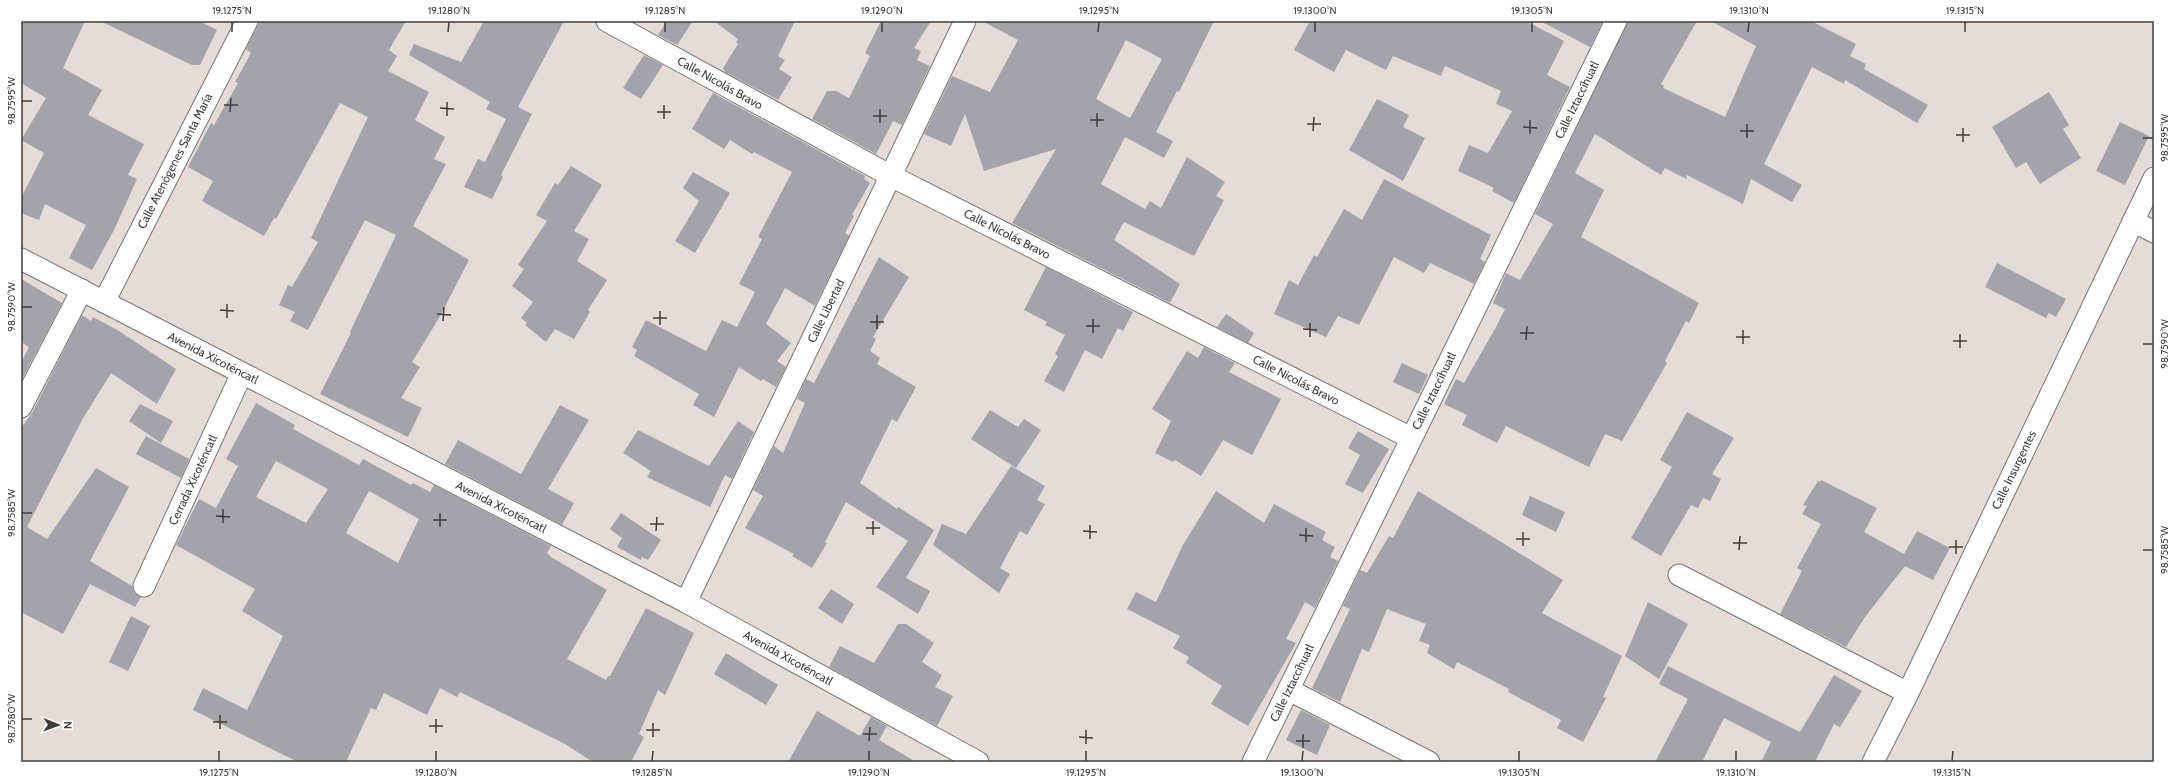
<svg xmlns="http://www.w3.org/2000/svg" width="2175" height="783" viewBox="0 0 2175 783" font-family="Cabin,sans-serif">
	<style>
		.building { fill: #a3a3ac; fill-rule: evenodd }
		.lines { fill: none; stroke-linecap: round; stroke-linejoin: round }
		.minor-casing { stroke: #7b736f; stroke-width: 23 }
		.minor { stroke: #fff; stroke-width: 21 }
		.ticks { fill: none; stroke: #403c3a; stroke-width: 1.5 }
		.labels { text-anchor: middle; stroke-width: 3.5; stroke-linejoin: round; paint-order: stroke }
		.street-label { font-size: 12px; fill: #403c3a; stroke: #fff }
		.neatline { fill: none; stroke: #403c3a; stroke-width: 1.5 }
		.ticks-label { font-size: 10px; text-anchor: middle; fill: #403c3a }
	</style>
	<rect width="100%" height="100%" fill="#e5dcd7"/>
	<!-- building -->
	<g class="building">
		<polygon points="21,21 85,21 63,68 102,90 88,115 144,144 128,175 137,179 114,230 92,270 69,258 86,225 45,204 39,220 21,213 21,198 44,153 21,140 46,98 21,83"/>
		<polygon points="100,21 199,21 217,30 200,65 192,65"/>
		<polygon points="260,21 406,21 389,50 397,56 388,71 429,92 415,120 445,137 434,159 446,164 413,226 469,260 439,318 412,362 420,367 401,398 422,408 408,437 320,394 351,333 350,332 396,235 365,220 308,330 290,321 295,312 279,305 288,285 292,287 318,242 311,238 368,117 340,103 276,219 274,218 264,236 202,201 213,181 188,167 211,123 214,125 238,83 235,82 251,53 246,49"/>
		<polygon points="484,21 564,21 518,107 532,114 501,175 503,177 492,199 464,187 478,159 485,162 506,119 486,109 490,102 409,55 414,44 461,62"/>
		<polygon points="667,21 693,21 677,45 658,35"/>
		<polygon points="714,21 795,21 778,56 785,60 779,69 792,77 778,100 725,72 723,68 738,44 736,42 738,39"/>
		<polygon points="881,21 931,21 914,48 921,51 917,60 930,66 902,125 893,121 876,154 812,119 827,91 836,91 849,98 870,56 865,53"/>
		<path d="M982,21h232l-35,71 -2,-1 -21,41 17,9 -9,17 -39,-21 -24,47 44,25 5,-8 11,7 26,-51 38,25 -9,14 8,4 -30,56 -70,-34 -10,18 66,44 -10,19 -158,-80 44,-74 -72,22 -19,-57 -14,32 -27,-12 28,-58 38,16 28,-52zM1126,40l36,19 -32,59 -34,-19z"/>
		<polygon points="1310,21 1526,21 1564,41 1547,75 1570,87 1514,203 1492,191 1494,188 1484,183 1458,171 1469,145 1488,153 1512,111 1496,104 1501,91 1445,66 1441,76 1393,56 1386,70 1346,50 1334,72 1294,50"/>
		<polygon points="1540,21 1603,21 1590,47"/>
		<polygon points="1628,21 1697,21 1661,84 1664,86 1663,88 1725,117 1756,46 1711,21 1811,21 1856,44 1850,56 1866,64 1864,69 1928,105 1917,123 1845,80 1844,84 1812,67 1764,164 1802,185 1792,202 1751,179 1743,204 1687,175 1686,179 1665,168 1661,175 1595,134 1575,173 1604,190 1581,237 1699,303 1689,323 1686,321 1665,361 1667,363 1622,441 1605,434 1589,467 1506,426 1497,443 1462,425 1467,415 1444,404 1456,379 1464,383 1496,327 1505,309 1493,303 1506,273 1520,280 1553,224 1535,214"/>
		<polygon points="644,55 663,65 641,99 623,88"/>
		<polygon points="2049,92 2069,125 2063,129 2081,158 2040,184 2026,162 2016,168 1992,127"/>
		<polygon points="713,93 865,176 864,179 870,183 852,215 854,216 845,233 849,236 815,306 785,288 766,324 791,343 777,361 786,367 776,387 763,379 761,381 739,367 714,417 693,405 699,394 634,356 637,350 632,347 646,320 706,351 722,320 737,327 755,292 739,284 762,239 758,237 792,172 754,152 752,154 730,140 724,149 692,129"/>
		<polygon points="1377,99 1409,115 1403,127 1425,138 1403,181 1349,150"/>
		<polygon points="2120,122 2149,136 2125,185 2096,171"/>
		<polygon points="571,166 602,185 574,231 589,239 577,261 607,280 588,310 590,312 574,339 555,329 546,342 525,325 527,323 521,318 533,302 512,286 524,269 518,265 547,221 536,215 555,183 558,185"/>
		<polygon points="693,172 730,193 695,253 675,241 699,201 683,188"/>
		<polygon points="1384,179 1491,235 1480,259 1485,262 1474,284 1430,263 1424,273 1394,257 1359,325 1338,316 1326,337 1274,314 1289,280 1298,285 1314,255 1317,257 1344,209 1362,220"/>
		<polygon points="879,257 909,277 873,337 876,339 870,351 880,358 877,364 916,387 897,422 892,419 860,483 897,509 898,507 934,530 906,578 930,591 918,614 876,587 908,541 846,502 825,542 827,543 812,568 792,556 794,554 745,528 763,496 753,490 774,446 783,453 805,403 797,399 806,379 814,383"/>
		<polygon points="1997,263 2066,299 2056,317 2049,313 2046,318 1985,287"/>
		<polygon points="1046,267 1133,312 1123,331 1118,328 1102,359 1085,350 1064,392 1044,381 1058,356 1055,354 1065,335 1045,325 1047,322 1024,310"/>
		<polygon points="21,279 62,303 21,381 21,363 29,347 21,342"/>
		<polygon points="1226,314 1254,333 1248,343 1217,327"/>
		<polygon points="82,315 91,321 93,317 119,331 176,369 157,404 111,373 82,420 27,527 47,539 96,468 129,487 90,561 132,586 134,593 141,597 135,607 90,584 63,634 21,612 21,428 32,413"/>
		<polygon points="1204,347 1235,363 1229,372 1281,399 1252,455 1223,440 1201,476 1175,460 1173,462 1155,453 1171,421 1152,409 1187,351 1198,358"/>
		<polygon points="1402,363 1428,375 1419,394 1393,382"/>
		<path d="M256,403l39,22 -2,4 66,36 4,-6 48,26 2,-2 17,9 4,-7 117,61 -4,7 4,4 56,33 -40,69 39,21 2,-4h2l36,-68 48,25 -29,62 -7,-5 -19,44 5,3 -13,25h-38l-28,-18 -105,-52 -3,5 -17,-9 -13,27 -43,-22 -8,17 -5,-2 -25,54h-48l-105,-52 10,-22 44,22 36,-74 -41,-25 13,-22 -79,-44 23,-46 17,9 22,-42 -12,-7zM276,461l52,28 -22,34 -50,-26zM369,491l50,28 -21,44 -52,-30z"/>
		<polygon points="140,404 173,421 161,443 129,421"/>
		<polygon points="560,405 589,420 548,489 574,503 562,525 445,464 458,440 521,474"/>
		<polygon points="990,410 1018,427 1024,419 1041,430 1016,468 971,439"/>
		<polygon points="1687,412 1734,438 1712,474 1721,479 1710,501 1703,498 1698,508 1691,505 1661,556 1631,538 1672,467 1660,460"/>
		<polygon points="738,421 754,432 732,479 725,475 710,507 647,477 651,471 623,453 638,430 709,466"/>
		<polygon points="1358,431 1389,449 1363,493 1345,484 1360,455 1348,448"/>
		<polygon points="146,436 189,459 181,478 136,454"/>
		<polygon points="1011,466 1045,486 1037,500 1045,504 1027,535 1020,531 1000,568 1010,574 999,593 933,545 942,524 966,534"/>
		<polygon points="1821,480 1877,508 1864,532 1904,554 1917,531 1950,548 1933,580 1905,566 1865,617 1846,647 1780,614 1802,571 1797,568 1821,524 1802,514 1807,506 1803,505 1818,481 1820,482"/>
		<polygon points="1216,491 1264,523 1274,504 1326,532 1322,540 1335,547 1330,557 1338,561 1315,608 1305,602 1286,639 1296,643 1248,726 1211,704 1222,686 1186,663 1189,657 1173,648 1180,636 1127,609 1136,592 1156,602 1183,545"/>
		<polygon points="1418,491 1563,580 1542,613 1622,656 1603,697 1606,698 1583,742 1557,728 1561,720 1508,692 1509,689 1457,662 1454,669 1427,653 1430,645 1419,641 1426,624 1387,609 1369,652 1362,649 1340,702 1312,688 1350,609 1343,606 1360,570 1367,573 1389,536 1393,538"/>
		<polygon points="1530,496 1565,512 1556,532 1522,515"/>
		<polygon points="621,513 661,540 648,560 642,557 641,560 617,547 622,538 610,529"/>
		<polygon points="831,589 854,604 842,624 818,608"/>
		<polygon points="1648,602 1688,624 1659,679 1625,656"/>
		<polygon points="131,616 150,626 128,671 109,662"/>
		<polygon points="898,624 906,624 934,643 922,662 942,675 935,687 953,696 937,726 829,667 840,646 874,663"/>
		<polygon points="726,653 778,685 766,705 714,674"/>
		<polygon points="1668,666 1800,732 1834,675 1862,691 1840,727 1834,724 1815,762 1761,762 1771,742 1724,718 1702,762 1655,762 1688,699 1659,684"/>
		<polygon points="1301,710 1330,725 1317,755 1286,740"/>
		<polygon points="817,711 860,736 871,717 887,726 879,740 916,762 788,762"/>
	</g>
	<g class="lines">
		<!-- minor casing -->
		<g class="minor-casing">
			<g id="minor">
				<polyline points="607,21 891,176 1411,438"/>
				<polyline points="2133,221 2154,232"/>
				<polyline points="21,259 686,602 978,762"/>
				<polyline points="104,302 247,21"/>
				<polyline points="21,407 82,290"/>
				<polyline points="1679,575 1908,693"/>
				<polyline points="144,586 242,373"/>
				<polyline points="686,602 965,21"/>
				<polyline points="1289,690 1429,762"/>
				<polyline points="1253,762 1616,21"/>
				<polyline points="1873,762 1908,693 2154,178"/>
			</g>
		</g>
		<!-- minor -->
		<use href="#minor" class="minor"/>
	</g>
	<!-- ticks -->
	<path class="ticks" d="M232,32v-10M448,32l1,-10M665,32v-10M882,32v-10M1098,32l1,-10M1315,32v-10M1532,32v-10M1748,32l1,-10M1965,32v-10M22,101h10M224,105h14M440,108l14,1M230,112l1,-14M657,112h14M447,116v-14M873,116h14M664,119v-14M1090,120h14M880,123v-14M1307,124h14M1097,127v-14M1523,127l14,1M1313,131l1,-14M1740,131h14M1530,134v-14M1956,135h14M1747,138v-14M2143,138h10M1963,142v-14M22,307h10M220,310l14,1M437,314l14,1M227,318v-14M653,318h14M443,321l1,-14M870,322h14M660,325v-14M1086,326h14M877,329v-14M1303,329l14,1M1093,333v-14M1520,333h14M1310,337v-14M1736,337h14M1526,340l1,-14M1953,341h14M1743,344v-14M2143,344h10M1960,348v-14M22,513h10M216,516l14,1M433,520h14M223,523v-14M650,524h14M440,527v-14M866,528h14M656,531l1,-14M1083,531l14,1M873,535v-14M1299,535l14,1M1090,539v-14M1516,539h14M1306,542v-14M1733,543h14M1523,546v-14M1949,547h14M1739,550l1,-14M2143,550h10M1956,554v-14M22,719h10M213,722h14M429,726h14M220,729v-14M646,730h14M436,733v-14M863,734h14M653,737v-14M1079,737l14,1M869,741l1,-14M1296,741h14M1086,744v-14M1303,748v-14M219,761v-10M436,761v-10M652,761l1,-10M869,761v-10M1086,761v-10M1302,761l1,-10M1519,761v-10M1736,761v-10M1952,761l1,-10"/>
	<g class="labels">
		<!-- street labels -->
		<g class="street-label">
			<text transform="translate(720 83) rotate(29)" y="4">Calle Nicolás Bravo</text>
			<text transform="translate(1577 100) rotate(-64)" y="4">Calle Iztaccíhuatl</text>
			<text transform="translate(175 161) rotate(-63)" y="4">Calle Atenógenes Santa María</text>
			<text transform="translate(1007 234) rotate(27)" y="4">Calle Nicolás Bravo</text>
			<text transform="translate(826 311) rotate(-64)" y="4">Calle Libertad</text>
			<text transform="translate(213 358) rotate(27)" y="4">Avenida Xicoténcatl</text>
			<text transform="translate(1296 380) rotate(27)" y="4">Calle Nicolás Bravo</text>
			<text transform="translate(1434 391) rotate(-64)" y="4">Calle Iztaccíhuatl</text>
			<text transform="translate(2014 470) rotate(-64)" y="4">Calle Insurgentes</text>
			<text transform="translate(193 480) rotate(-65)" y="4">Cerrada Xicoténcatl</text>
			<text transform="translate(501 507) rotate(27)" y="4">Avenida Xicoténcatl</text>
			<text transform="translate(788 658) rotate(29)" y="4">Avenida Xicoténcatl</text>
			<text transform="translate(1292 683) rotate(-64)" y="4">Calle Iztaccíhuatl</text>
		</g>
	</g>
	<!-- border -->
	<rect width="2175" height="783" fill="none" stroke="#ffffff" stroke-width="44"/>
	<!-- north arrow -->
	<g transform="translate(58 725) rotate(91)" stroke="#ffffff" stroke-width="3" paint-order="stroke">
	<path d="M0-3L7 15L0 10L-7 15Z" fill="#403c3a"/>
	<text y="-6" font-size="11" font-weight="bold" text-anchor="middle" fill="#403c3a">N</text>
	</g>
	<rect x="22" y="22" width="2131" height="739" class="neatline"/>
	<g class="ticks-label">
		<text x="232" y="14">19.1275°N</text>
		<text x="449" y="14">19.1280°N</text>
		<text x="665" y="14">19.1285°N</text>
		<text x="882" y="14">19.1290°N</text>
		<text x="1099" y="14">19.1295°N</text>
		<text x="1315" y="14">19.1300°N</text>
		<text x="1532" y="14">19.1305°N</text>
		<text x="1749" y="14">19.1310°N</text>
		<text x="1965" y="14">19.1315°N</text>
		<text transform="translate(11 101) rotate(-90)" y="4">98.7595°W</text>
		<text transform="translate(2164 138) rotate(-90)" y="4">98.7595°W</text>
		<text transform="translate(11 307) rotate(-90)" y="4">98.7590°W</text>
		<text transform="translate(2164 344) rotate(-90)" y="4">98.7590°W</text>
		<text transform="translate(11 513) rotate(-90)" y="4">98.7585°W</text>
		<text transform="translate(2164 550) rotate(-90)" y="4">98.7585°W</text>
		<text transform="translate(11 719) rotate(-90)" y="4">98.7580°W</text>
		<text x="219" y="776">19.1275°N</text>
		<text x="436" y="776">19.1280°N</text>
		<text x="652" y="776">19.1285°N</text>
		<text x="869" y="776">19.1290°N</text>
		<text x="1086" y="776">19.1295°N</text>
		<text x="1302" y="776">19.1300°N</text>
		<text x="1519" y="776">19.1305°N</text>
		<text x="1736" y="776">19.1310°N</text>
		<text x="1952" y="776">19.1315°N</text>
	</g>
</svg>
